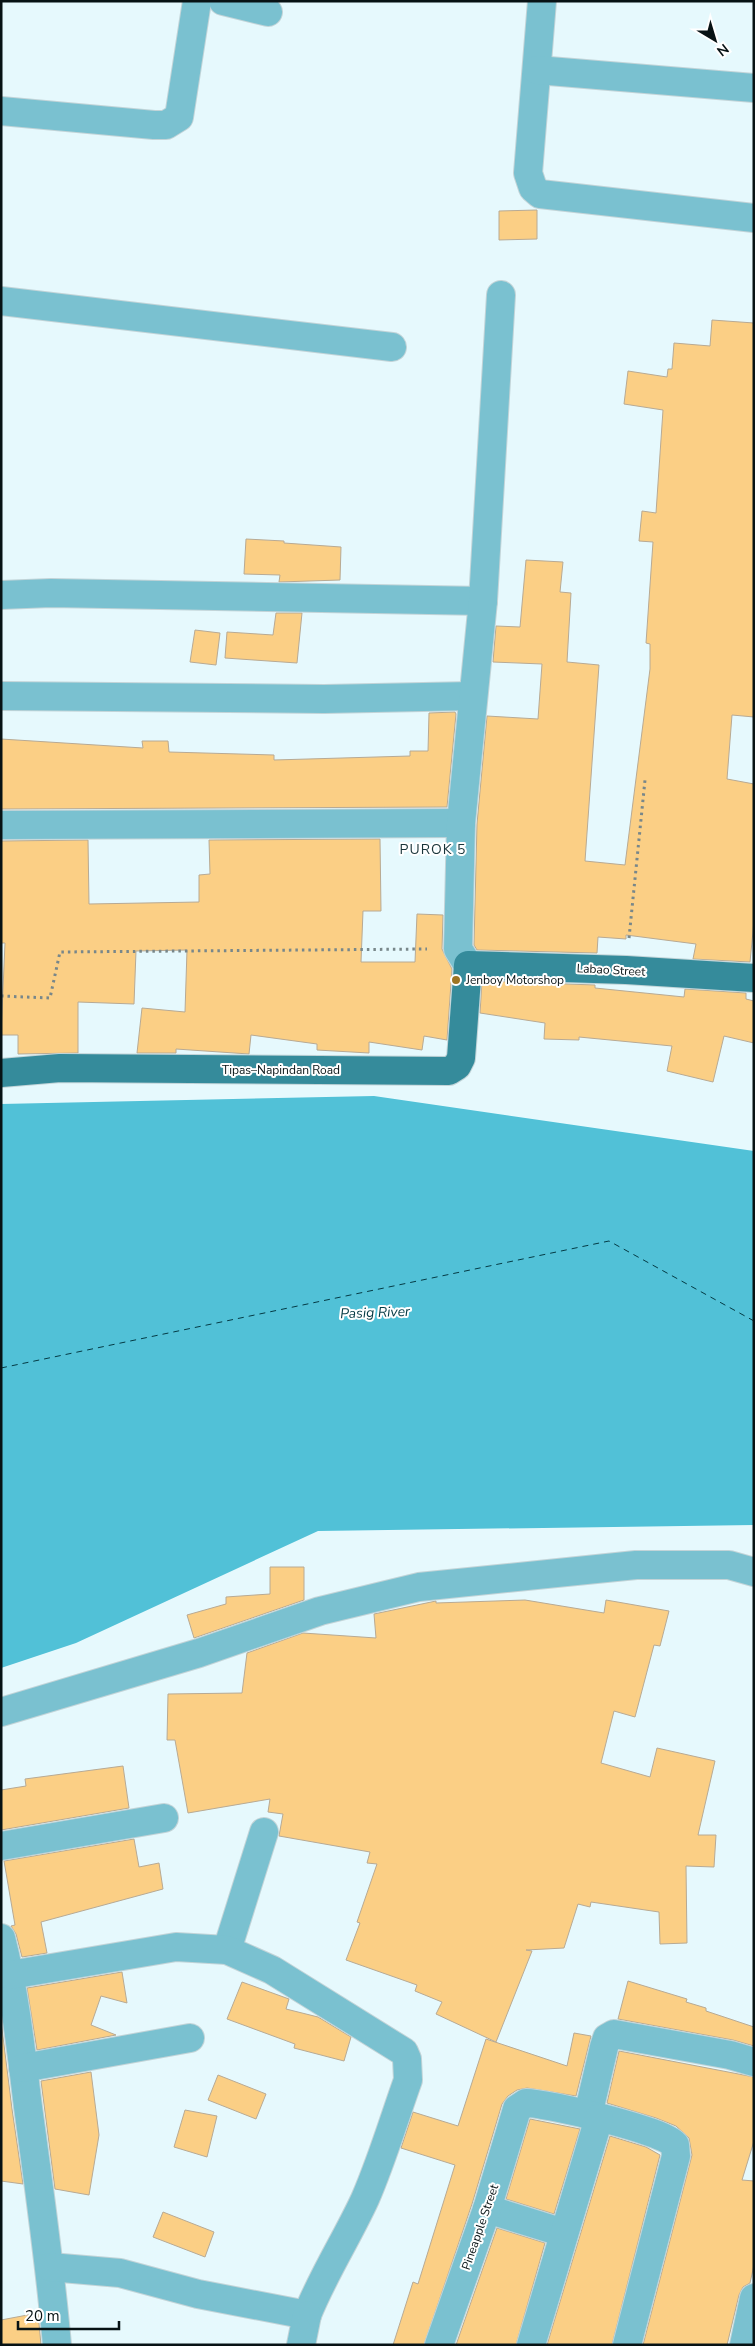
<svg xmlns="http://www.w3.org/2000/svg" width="755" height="2346" viewBox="0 0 755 2346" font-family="'Nunito Sans',sans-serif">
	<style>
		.water { fill: #51c1d7 }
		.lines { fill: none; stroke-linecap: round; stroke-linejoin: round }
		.ferry { stroke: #043a44; stroke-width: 1; stroke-dasharray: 6 5; stroke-linecap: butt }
		.building { fill: #fbcf85; stroke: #b8aa94 }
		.minor-casing { stroke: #c2d4d8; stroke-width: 30 }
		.major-casing { stroke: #c2d4d8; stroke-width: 30 }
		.path { stroke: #78878a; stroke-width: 3; stroke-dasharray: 2.5 4; stroke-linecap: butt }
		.minor { stroke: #7ac1d0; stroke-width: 28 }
		.major { stroke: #358b9b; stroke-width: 28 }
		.poi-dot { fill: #9e7523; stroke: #fff; stroke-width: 2 }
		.labels { text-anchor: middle; stroke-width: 4; stroke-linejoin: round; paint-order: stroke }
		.street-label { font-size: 12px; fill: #071214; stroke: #fff }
		.poi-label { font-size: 12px; fill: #071214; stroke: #fff; text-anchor: start }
		.neighbourhood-label { font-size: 14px; letter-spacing: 1px; fill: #183439; stroke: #fff }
		.water-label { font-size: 14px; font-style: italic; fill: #043a44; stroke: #fff }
	</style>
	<rect width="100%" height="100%" fill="#e6f9fd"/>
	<!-- water -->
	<polygon class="water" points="374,1096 754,1151 754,1525 318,1531 76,1643 1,1668 1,1104"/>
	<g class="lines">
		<!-- ferry -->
		<polyline class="ferry" points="1,1368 609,1241 754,1321"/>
	</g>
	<!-- building -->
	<g class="building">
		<polygon points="537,210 537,239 499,240 499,211"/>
		<polygon points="712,320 754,323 754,717 732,715 727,779 754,784 754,921 750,962 693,959 696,944 626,935 626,939 598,937 597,953 477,950 474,945 477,824 487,716 538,719 542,664 493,662 496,626 520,627 526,560 563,562 560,592 571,593 567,662 599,665 585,861 625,865 650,669 650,644 646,643 653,542 639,541 642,511 656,513 663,410 624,404 628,371 667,377 668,369 672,369 674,343 710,346"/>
		<polygon points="246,539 284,541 284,543 341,547 340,580 279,582 280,575 244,574"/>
		<polygon points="276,613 302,613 297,663 225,658 227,632 273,635"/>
		<polygon points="195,630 220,633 216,665 190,662"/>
		<polygon points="455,712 456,714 447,807 1,809 1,739 143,748 142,741 168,741 169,752 274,755 274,760 410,756 410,751 428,751 429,713"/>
		<polygon points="380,839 381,911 363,911 361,962 415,962 417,914 443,915 442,949 452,969 447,1040 424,1036 422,1050 369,1042 369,1053 317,1050 317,1044 251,1035 249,1054 176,1049 176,1053 137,1053 142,1008 185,1012 187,950 136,951 134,1004 78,1002 78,1053 18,1054 18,1035 1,1035 5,943 1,943 1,841 88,840 89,904 199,902 199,875 210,874 209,840"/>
		<polygon points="482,981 595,985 595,988 684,997 685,989 746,993 746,999 754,1001 754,1043 724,1036 713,1082 667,1071 672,1046 579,1037 579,1040 544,1039 545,1023 480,1013"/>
		<polygon points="270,1567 304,1567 304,1600 194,1638 187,1615 226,1604 226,1597 270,1594"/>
		<polygon points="525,1600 604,1613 606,1600 669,1611 660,1646 654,1645 635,1717 614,1711 601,1763 650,1777 657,1748 715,1761 698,1835 716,1835 714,1867 686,1866 687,1943 660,1944 659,1912 591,1902 590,1907 578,1904 564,1948 526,1950 532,1951 496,2042 436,2014 442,2002 415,1991 417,1985 346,1960 360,1923 357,1922 377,1864 367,1863 370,1852 279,1836 283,1814 268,1812 270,1799 188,1813 175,1740 167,1740 168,1694 242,1693 247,1653 303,1633 376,1638 374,1614 436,1601 436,1603"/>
		<polygon points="123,1766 129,1808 1,1830 1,1790 26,1786 25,1779"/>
		<polygon points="134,1839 139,1867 159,1863 163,1889 41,1922 47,1953 22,1957 16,1934 11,1926 15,1925 4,1861"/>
		<polygon points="122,1972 127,2003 101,1996 91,2025 116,2035 37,2050 27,1988"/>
		<polygon points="628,1981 687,1999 686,2002 706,2008 706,2011 754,2027 754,2046 733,2040 618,2019"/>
		<polygon points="242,1982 289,1999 286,2009 318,2017 351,2037 344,2061 294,2048 295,2044 227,2019"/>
		<polygon points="1,2021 12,2109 23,2184 1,2181"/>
		<polygon points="574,2033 591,2036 576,2096 527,2088 517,2090 508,2096 502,2104 472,2204 424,2345 393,2345 413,2282 418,2284 455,2165 401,2148 413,2112 458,2126 486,2039 567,2066"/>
		<polygon points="619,2051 754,2077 754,2141 742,2180 754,2181 754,2265 750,2283 743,2287 739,2295 727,2345 643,2345 692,2155 689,2138 676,2126 656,2118 607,2103"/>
		<polygon points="91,2072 99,2135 89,2195 55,2189 41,2081"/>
		<polygon points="218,2075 266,2094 256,2119 208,2100"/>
		<polygon points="185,2110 217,2116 207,2157 174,2147"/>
		<polygon points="530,2119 580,2129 554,2214 506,2199"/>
		<polygon points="610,2136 646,2147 660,2155 612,2345 547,2345"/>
		<polygon points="163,2212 214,2232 205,2257 153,2237"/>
		<polygon points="497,2228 545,2243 516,2345 456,2345"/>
		<polygon points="38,2313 41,2345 1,2345 1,2320"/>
	</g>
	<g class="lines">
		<!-- minor casing -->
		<g class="minor-casing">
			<g id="minor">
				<polyline points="223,1 268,12"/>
				<polyline points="542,1 528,173 533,188 540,194 754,218"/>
				<polyline points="537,70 754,88"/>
				<polyline points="1,111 154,125 166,125 179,117 197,1"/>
				<polyline points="1,301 392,347"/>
				<polyline points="1,595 51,593 483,601"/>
				<polyline points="1,696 324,699 473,696"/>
				<polyline points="1,825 461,823"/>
				<polyline points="468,965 458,949 461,823 483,601 501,295"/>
				<polyline points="1,1712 199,1653 320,1611 419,1587 636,1565 729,1565 754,1572"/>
				<polyline points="1,1846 164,1818"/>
				<path d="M1,1938c14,55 20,112 27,169 11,79 22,158 29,238"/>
				<polyline points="227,1950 264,1832"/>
				<path d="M10,1975l166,-28 51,3 45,20 132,82 3,7 1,21c-14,39 -26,80 -43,119 -18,39 -42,76 -58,116l-109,-21 -78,-21 -70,-6"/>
				<polyline points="23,2068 190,2038"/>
				<polyline points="588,2115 604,2047 607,2038 614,2034 730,2055 754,2062"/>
				<polyline points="487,2209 564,2233"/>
				<polyline points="301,2345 307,2315"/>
				<path d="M439,2345l48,-136 30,-100 9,-6c20,0 141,28 149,42l1,11 -49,189"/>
				<polyline points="531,2345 599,2118"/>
				<polyline points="744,2345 754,2298"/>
			</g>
		</g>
		<!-- major casing -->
		<g class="major-casing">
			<polyline id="major" points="1,1073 60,1068 449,1071 457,1066 461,1058 468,965 626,970 754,978"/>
		</g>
		<!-- path -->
		<g class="path">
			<polyline points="629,938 645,780"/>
			<polyline points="1,996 50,998 60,952 427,949"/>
		</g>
		<!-- minor -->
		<use href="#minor" class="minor"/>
		<!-- major -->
		<use href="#major" class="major"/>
	</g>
	<!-- markers -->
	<circle class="poi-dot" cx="456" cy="980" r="5"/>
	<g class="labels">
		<!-- street labels -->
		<g class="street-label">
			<text transform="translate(611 970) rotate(3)" y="4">Labao Street</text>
			<text x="281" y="1074">Tipas–Napindan Road</text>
			<text transform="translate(480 2227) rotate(-71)" y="4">Pineapple Street</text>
		</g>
		<!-- poi labels -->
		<g class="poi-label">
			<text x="466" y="984">Jenboy Motorshop</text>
		</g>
		<!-- neighbourhood labels -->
		<g class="neighbourhood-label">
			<text x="433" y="854">PUROK 5</text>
		</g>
		<!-- water labels -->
		<g class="water-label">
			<text transform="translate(375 1312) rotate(-2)" y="5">Pasig River</text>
		</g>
	</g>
	<!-- border -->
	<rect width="755" height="2346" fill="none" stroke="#071214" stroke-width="5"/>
	<!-- north arrow -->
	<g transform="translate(715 40) rotate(142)" stroke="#ffffff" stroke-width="4" paint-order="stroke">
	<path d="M0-4L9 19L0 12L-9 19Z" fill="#071214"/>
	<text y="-8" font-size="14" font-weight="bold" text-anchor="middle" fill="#071214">N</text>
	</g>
	<!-- scale -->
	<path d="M18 2321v8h101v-8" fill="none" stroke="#071214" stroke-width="2.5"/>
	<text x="25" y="2321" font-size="15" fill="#071214" stroke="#ffffff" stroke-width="4" paint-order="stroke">20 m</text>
</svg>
